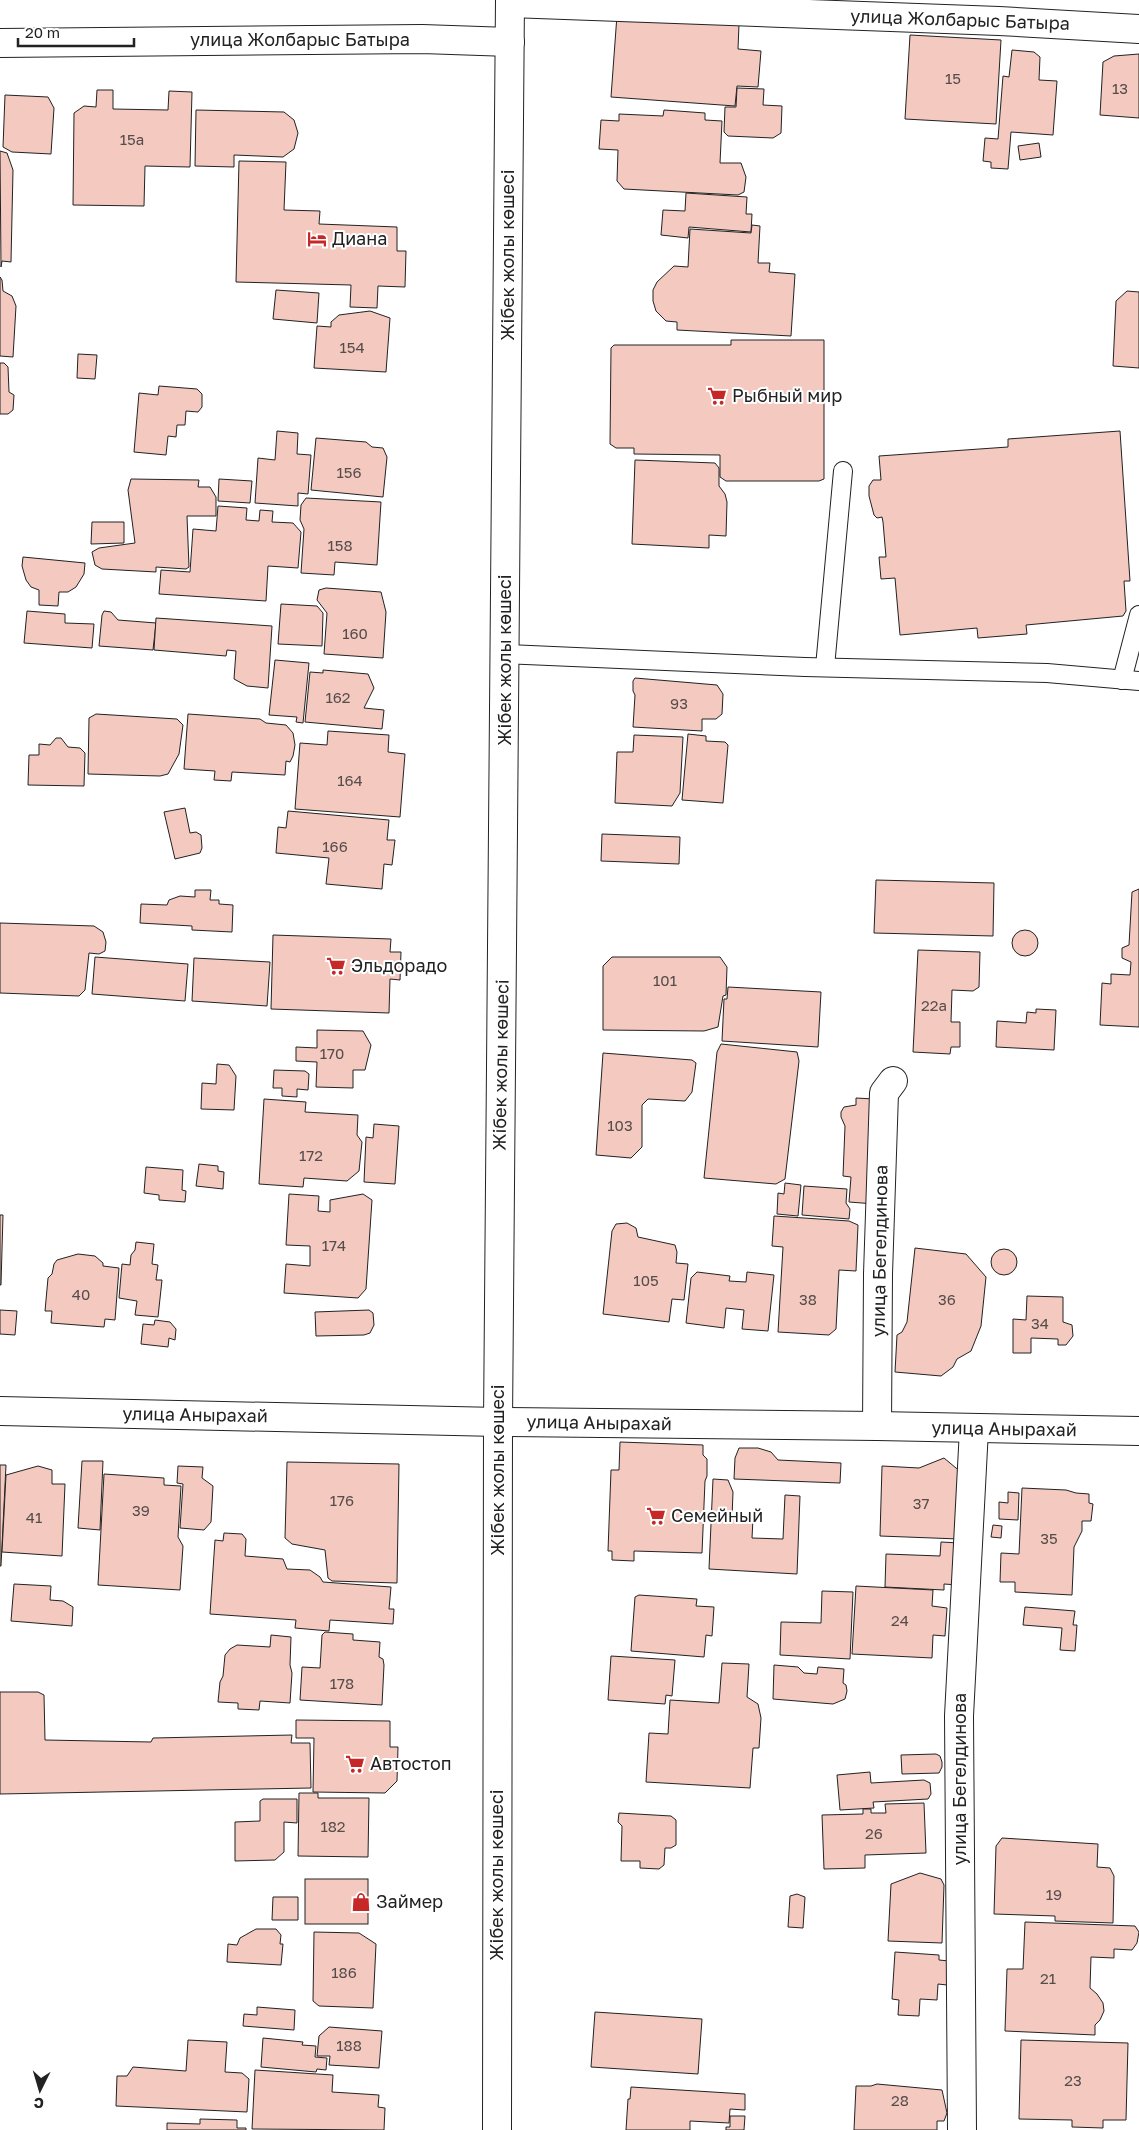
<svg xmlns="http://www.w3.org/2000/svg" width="1139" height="2130" viewBox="0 0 1139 2130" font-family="'Golos Text',sans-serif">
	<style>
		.building { fill: #f3c9c0; stroke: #222 }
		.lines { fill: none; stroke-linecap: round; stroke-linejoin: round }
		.service-casing { stroke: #222; stroke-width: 20 }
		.minor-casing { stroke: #222; stroke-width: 30 }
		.trunk-casing { stroke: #222; stroke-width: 30 }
		.service { stroke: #fff; stroke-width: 18 }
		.minor { stroke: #fff; stroke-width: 28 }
		.trunk { stroke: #fff; stroke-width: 28 }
		.labels { text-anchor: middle; stroke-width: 4; stroke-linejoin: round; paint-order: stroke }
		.number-label { font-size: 15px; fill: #564c4a }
		.street-label { font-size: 18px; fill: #222; stroke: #fff }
		.poi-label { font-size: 18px; fill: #222; stroke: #fff; text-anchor: start }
	</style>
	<rect width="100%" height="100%" fill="#fff"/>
	<!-- building -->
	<g class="building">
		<polygon points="617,15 739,24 738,49 761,51 758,87 737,86 735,106 611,97"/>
		<polygon points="910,35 1001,40 996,124 905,119"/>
		<polygon points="1012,50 1034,52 1040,57 1039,80 1057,81 1053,135 1011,132 1008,169 991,168 991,162 983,161 985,138 998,139 1003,76 1009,77"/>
		<polygon points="1139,54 1139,118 1100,115 1103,62 1114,56"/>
		<polygon points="737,88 764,89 763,105 782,106 781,133 773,138 728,136 724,132 725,107 736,107"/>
		<polygon points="97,90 113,90 113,109 168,110 169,91 192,92 190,167 145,166 144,206 73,205 74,113 84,106 96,107"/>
		<polygon points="5,95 48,97 54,108 51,154 12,152 3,147"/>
		<polygon points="196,110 284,112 294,120 298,133 294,149 283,157 234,155 234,167 195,166"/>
		<polygon points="664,110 705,113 705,120 722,121 720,163 741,163 746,177 744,192 738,195 624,189 617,181 618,150 599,149 601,120 619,121 619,114 663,116"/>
		<polygon points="1039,143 1041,157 1020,160 1018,146"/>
		<polygon points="0,151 7,153 13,170 11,262 2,261 1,267"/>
		<polygon points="239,161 286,162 284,210 320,211 319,224 397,227 397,251 406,251 405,287 378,286 377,308 350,307 351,285 236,282"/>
		<polygon points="686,193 747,197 746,214 752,214 751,232 689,227 688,238 661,235 663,210 685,211"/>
		<polygon points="752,225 760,226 758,263 770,263 769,272 795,274 791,336 677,330 677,322 666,321 656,311 653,301 653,290 657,282 674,266 688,267 690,229 751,233"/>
		<polygon points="0,277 2,280 3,291 12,296 16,306 13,357 0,356"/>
		<polygon points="276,290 319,293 317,323 273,319"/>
		<polygon points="1127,291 1139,292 1139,368 1113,366 1116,301"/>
		<polygon points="370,311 390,318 386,372 314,368 317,326 331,327 331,322 339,315"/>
		<polygon points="731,340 824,340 824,479 819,481 726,481 720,477 720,455 634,454 634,448 616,448 610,444 611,348 614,345 731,345"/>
		<polygon points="78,354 97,355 95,379 77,378"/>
		<polygon points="0,363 4,363 8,367 9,392 14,395 13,410 8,414 0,414"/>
		<polygon points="159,386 197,389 202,394 202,407 198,412 186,411 185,425 177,425 176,437 168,436 166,455 134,452 139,393 158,395"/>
		<polygon points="277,431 298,433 297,454 311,455 308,494 298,493 298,506 255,503 258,458 275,460"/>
		<polygon points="1120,431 1130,581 1124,581 1126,611 1123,616 1026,625 1027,634 978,638 977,628 900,635 895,578 881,579 879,557 886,557 883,522 882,517 877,518 874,515 869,496 869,486 873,480 881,480 879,456 1008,447 1008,439"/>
		<polygon points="316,438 366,442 372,447 383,448 387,457 383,497 311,490"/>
		<polygon points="635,460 715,463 719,468 719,486 725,494 727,502 726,536 709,535 709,548 632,544"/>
		<polygon points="131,479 199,480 198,487 210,487 216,497 216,516 187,516 189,567 186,569 156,567 156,572 102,569 95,565 92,552 99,548 135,543 128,490"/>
		<polygon points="219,479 252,481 250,503 218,501"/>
		<polygon points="306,498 381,502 377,565 335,562 334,575 301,573 304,529 300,520 301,505"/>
		<polygon points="218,506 247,508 246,520 259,521 260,510 273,511 272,522 293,523 301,532 298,568 268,566 266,601 159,594 161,570 190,572 193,529 216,531"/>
		<polygon points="92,522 124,522 124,543 91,544"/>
		<polygon points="23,557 85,563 84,574 76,587 68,592 59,592 58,606 39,605 39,590 31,587 26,580 22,566"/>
		<polygon points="326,588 381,592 386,612 383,658 324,654 327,613 317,600 319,590"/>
		<polygon points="281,604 317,606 323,613 322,646 278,644"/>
		<polygon points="27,611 65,614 65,623 94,624 92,648 24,643"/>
		<polygon points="104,611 111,612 118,620 156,623 153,650 99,646 102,615"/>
		<polygon points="156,618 272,626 268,688 247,686 234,679 236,651 227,650 226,656 154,650"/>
		<polygon points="275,660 309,663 303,723 296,722 297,717 269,715"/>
		<polygon points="323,670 368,674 374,688 364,708 384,710 382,729 305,722 310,672 323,673"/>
		<polygon points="635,678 717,685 723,694 722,714 716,719 702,719 702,731 633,727 635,695 633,691 633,681"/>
		<polygon points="96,714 177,719 183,725 179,754 168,774 160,776 88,774 89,718"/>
		<polygon points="188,714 260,719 266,723 286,725 293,733 295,745 293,756 290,762 286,761 285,775 232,772 231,781 214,780 215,771 184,769"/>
		<polygon points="328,731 389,735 388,752 405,754 400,817 295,809 300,743 327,745"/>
		<polygon points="688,734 706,736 706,741 725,742 728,745 723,803 682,800"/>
		<polygon points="634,735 683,737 680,793 672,806 615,803 617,752 633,752"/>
		<polygon points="56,738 61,738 68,747 80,748 85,753 84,786 28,785 29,755 39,755 39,744 50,745"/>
		<polygon points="185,808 190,833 196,832 201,835 202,848 200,853 175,859 164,812"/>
		<polygon points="288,811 389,820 387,840 395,840 392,865 384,864 382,889 326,884 329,858 276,853 278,827 286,828"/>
		<polygon points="602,834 680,837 679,864 601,861"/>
		<polygon points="876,880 994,883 993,936 874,933"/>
		<polygon points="1139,889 1139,1027 1100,1025 1102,983 1111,984 1111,974 1130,975 1131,962 1122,958 1122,948 1129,945 1132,892"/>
		<polygon points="195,890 211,890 210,900 219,900 219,904 233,905 232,932 192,930 192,926 140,923 141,904 167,905 169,900 180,896 195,897"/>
		<polygon points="0,923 94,926 103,932 106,942 105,951 99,954 89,953 85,990 79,996 0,993"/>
		<circle cx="1025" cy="943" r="13"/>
		<polygon points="273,935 391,939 390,952 401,952 400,980 390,979 389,1013 271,1009"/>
		<polygon points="918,950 980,952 979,987 973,991 952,990 951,1022 960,1022 960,1047 951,1047 950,1054 913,1052"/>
		<polygon points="95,957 188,964 185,1001 92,994"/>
		<polygon points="612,957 720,957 727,967 726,995 723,996 718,1027 704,1031 603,1030 603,966"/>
		<polygon points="194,958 270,962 267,1006 192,1001"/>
		<polygon points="728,987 821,992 818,1047 722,1041 724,999 727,999"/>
		<polygon points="1036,1009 1056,1010 1054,1050 996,1047 997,1021 1026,1023 1027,1012 1036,1013"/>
		<polygon points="317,1030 363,1031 371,1045 365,1070 353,1070 353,1088 316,1087 317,1062 296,1061 296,1047 317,1048"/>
		<polygon points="721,1044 797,1052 799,1061 785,1179 776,1184 704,1178 717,1052"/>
		<polygon points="603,1053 692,1060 696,1063 692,1092 685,1101 648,1099 642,1105 642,1147 631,1158 596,1155"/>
		<polygon points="217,1064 229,1065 236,1076 234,1110 201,1109 202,1083 216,1084"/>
		<polygon points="274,1070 305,1071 309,1074 308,1090 297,1089 297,1097 282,1096 282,1088 273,1088"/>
		<polygon points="856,1098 874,1099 875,1204 849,1202 851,1177 843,1176 845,1126 841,1117 841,1112 844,1107 856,1105"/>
		<polygon points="264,1099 306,1102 305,1112 358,1115 357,1135 362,1142 359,1171 347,1181 304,1178 303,1187 259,1184"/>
		<polygon points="374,1124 399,1126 395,1184 364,1182 366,1137 373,1138"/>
		<polygon points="199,1164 218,1166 218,1171 224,1172 223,1189 196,1186"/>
		<polygon points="146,1167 183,1170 182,1190 186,1191 185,1202 159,1200 159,1195 144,1193"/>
		<polygon points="785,1183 801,1185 798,1216 777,1214 778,1193 784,1194"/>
		<polygon points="804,1186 847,1189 846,1203 850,1209 849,1219 802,1215"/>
		<polygon points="289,1194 319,1196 318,1211 330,1212 330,1200 363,1194 372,1200 366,1289 358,1298 284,1293 286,1264 310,1266 310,1246 286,1245"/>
		<polygon points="0,1215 3,1215 1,1285 0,1285"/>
		<polygon points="774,1216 849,1221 858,1225 856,1271 839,1270 836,1329 829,1335 778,1332 783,1247 772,1246"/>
		<polygon points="627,1223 636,1228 638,1237 675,1245 677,1252 676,1263 688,1264 684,1300 672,1299 669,1322 603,1314 612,1231 616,1224"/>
		<polygon points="136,1242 154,1244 152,1264 158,1265 156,1280 162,1280 158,1317 135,1315 137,1301 119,1298 122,1264 130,1265 131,1255 135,1250"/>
		<polygon points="915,1248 966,1254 986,1277 981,1326 971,1351 957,1359 953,1367 941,1376 895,1372 897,1335 902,1332 907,1322"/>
		<circle cx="1004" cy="1262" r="13"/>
		<polygon points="78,1254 95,1256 103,1263 103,1266 119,1268 115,1320 105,1319 104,1327 51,1323 52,1311 45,1311 48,1278 52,1274 54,1264 57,1260"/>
		<polygon points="697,1272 730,1276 729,1281 746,1282 747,1272 774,1275 768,1331 742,1329 744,1310 726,1308 724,1328 686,1323 691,1278"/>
		<polygon points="1027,1296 1063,1297 1063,1322 1072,1325 1073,1336 1066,1345 1058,1345 1058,1339 1031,1338 1031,1353 1013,1353 1013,1319 1026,1320"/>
		<polygon points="0,1310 17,1311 15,1335 0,1334"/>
		<polygon points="369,1310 373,1313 374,1325 370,1333 364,1335 316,1336 315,1312"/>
		<polygon points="155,1320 170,1322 176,1329 175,1340 169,1338 168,1347 141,1344 143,1324 154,1325"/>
		<polygon points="620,1442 703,1445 703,1455 707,1459 707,1476 705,1481 702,1553 634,1551 634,1561 612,1560 612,1551 608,1551 611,1470 619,1470"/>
		<polygon points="739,1448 758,1448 771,1452 778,1460 841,1463 840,1483 734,1479 735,1458"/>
		<polygon points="944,1458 962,1473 959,1539 880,1536 882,1466 919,1468"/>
		<polygon points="82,1461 103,1461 100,1530 78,1528"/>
		<polygon points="287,1462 399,1464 397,1583 332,1581 328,1578 325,1550 292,1544 285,1538"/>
		<polygon points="0,1465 6,1465 1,1566 0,1566"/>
		<polygon points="38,1466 52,1470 52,1484 65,1484 62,1556 2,1552 6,1475"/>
		<polygon points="178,1466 203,1467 202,1478 213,1486 211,1522 204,1530 180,1528 183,1484 177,1483"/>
		<polygon points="104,1474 164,1478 164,1485 181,1486 178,1537 183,1546 180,1590 98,1585"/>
		<polygon points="713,1479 728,1480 733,1492 732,1518 753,1519 752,1538 783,1539 785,1495 800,1496 797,1574 709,1569"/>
		<polygon points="1022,1488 1066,1490 1076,1493 1089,1494 1089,1503 1093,1504 1091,1521 1082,1521 1082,1531 1074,1547 1072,1595 1015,1592 1015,1582 1000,1582 1001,1553 1019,1554"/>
		<polygon points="1008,1492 1019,1493 1018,1520 999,1519 999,1502 1008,1503"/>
		<polygon points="993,1525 1002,1526 1001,1538 991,1537"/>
		<polygon points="224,1533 242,1534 246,1539 245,1556 283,1559 287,1569 310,1570 320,1577 323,1582 391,1587 389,1609 394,1609 393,1624 330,1620 329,1631 295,1628 296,1620 210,1614 215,1540 223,1541"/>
		<polygon points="941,1542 960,1543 958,1585 944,1584 944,1590 885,1587 886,1554 940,1556"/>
		<polygon points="14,1584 51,1586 50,1600 63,1601 73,1607 72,1626 11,1621"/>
		<polygon points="856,1586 933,1590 932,1606 947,1608 945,1636 933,1635 932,1658 852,1654"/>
		<polygon points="822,1591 853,1592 850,1659 780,1655 781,1622 821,1623"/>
		<polygon points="639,1595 697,1599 696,1606 714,1607 712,1636 706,1635 704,1657 631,1651 635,1597"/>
		<polygon points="1025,1607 1075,1611 1073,1625 1077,1625 1075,1651 1060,1650 1062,1628 1023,1625"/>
		<polygon points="325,1632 353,1634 353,1640 380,1642 379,1657 383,1659 384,1665 382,1705 300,1700 302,1667 320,1668 322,1635"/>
		<polygon points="271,1635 291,1637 290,1665 292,1673 290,1703 260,1701 259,1710 238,1709 238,1703 218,1702 220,1682 223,1676 225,1655 230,1649 237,1645 270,1647"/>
		<polygon points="611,1656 675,1660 672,1696 666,1695 665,1704 608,1700"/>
		<polygon points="722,1663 749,1664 747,1697 758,1704 761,1718 759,1748 753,1748 750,1788 646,1782 649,1733 668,1734 670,1700 719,1703"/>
		<polygon points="774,1665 798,1667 804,1673 817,1674 818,1667 844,1669 843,1683 846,1685 847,1691 845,1699 833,1704 773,1699"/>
		<polygon points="0,1692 38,1692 44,1695 45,1740 151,1742 153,1738 292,1735 291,1743 310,1743 311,1788 0,1794"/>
		<polygon points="296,1720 390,1721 390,1747 398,1747 397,1781 385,1793 313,1792 314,1738 296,1738"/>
		<polygon points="936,1754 940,1756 942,1762 942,1767 939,1773 902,1774 901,1755"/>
		<polygon points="870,1772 871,1783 924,1780 930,1783 931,1794 928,1799 873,1802 874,1808 840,1810 837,1775"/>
		<polygon points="299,1793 318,1793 318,1798 369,1798 368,1857 298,1856"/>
		<polygon points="263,1799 297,1799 297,1823 284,1822 284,1852 275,1860 235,1861 235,1822 260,1821 260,1801"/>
		<polygon points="924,1803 926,1853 865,1855 865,1868 824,1869 822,1815 863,1814 863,1809 871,1809 871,1813 886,1813 885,1804"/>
		<polygon points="619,1813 671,1816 676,1820 676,1845 671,1848 665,1848 664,1865 659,1869 640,1868 640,1861 621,1861 622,1826 618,1822"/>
		<polygon points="1002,1838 1098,1844 1097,1867 1110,1868 1114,1876 1113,1923 1055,1921 1055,1916 994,1914 996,1846"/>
		<polygon points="920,1873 941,1879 944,1885 942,1943 888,1941 891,1884"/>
		<rect x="305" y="1879" width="63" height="45"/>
		<polygon points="797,1894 805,1897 803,1928 788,1927 790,1896"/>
		<polygon points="273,1897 298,1897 298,1920 272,1920"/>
		<polygon points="1025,1922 1135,1926 1139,1932 1137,1943 1132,1950 1114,1949 1114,1958 1091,1957 1090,1988 1097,1994 1103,2003 1104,2011 1100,2020 1095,2025 1095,2035 1005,2031 1007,1969 1023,1969"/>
		<polygon points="256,1929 276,1929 281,1935 280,1944 283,1944 281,1965 227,1962 228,1944 237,1945 240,1938"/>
		<polygon points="314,1932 359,1933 376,1944 373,2008 319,2006 313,2001"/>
		<polygon points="895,1952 939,1955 939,1960 949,1961 947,1985 938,1984 937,2000 920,1999 919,2016 898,2015 899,2000 892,1999"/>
		<polygon points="257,2007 295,2010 294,2030 243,2026 244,2014 257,2015"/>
		<polygon points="595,2012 702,2019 698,2074 591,2067"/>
		<polygon points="329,2027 382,2031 379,2068 329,2065 330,2056 317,2056 319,2036"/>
		<polygon points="263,2038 303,2042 302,2045 316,2046 315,2057 327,2058 326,2070 317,2069 316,2072 261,2067"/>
		<polygon points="188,2040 227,2042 225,2072 242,2073 249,2079 247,2112 116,2106 117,2076 127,2076 133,2067 186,2071"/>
		<polygon points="1021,2040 1128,2043 1126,2120 1103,2120 1103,2128 1072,2127 1072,2120 1019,2119"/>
		<polygon points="255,2070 333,2075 332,2092 379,2095 378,2107 385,2108 384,2130 252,2129"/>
		<polygon points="877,2084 942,2090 947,2113 944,2121 937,2121 937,2130 854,2130 856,2086 871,2086"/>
		<polygon points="631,2087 745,2094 745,2110 730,2109 729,2123 690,2121 690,2130 626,2130 628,2099 630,2099"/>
		<polygon points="730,2116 745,2116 744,2130 726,2130 726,2127 730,2127"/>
		<polygon points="200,2119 237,2120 237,2128 246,2128 246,2130 167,2130 167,2123 200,2124"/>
	</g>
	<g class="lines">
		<!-- service casing -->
		<g class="service-casing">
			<g id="service">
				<polyline points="505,654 805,667 1047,673 1139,681"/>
				<polyline points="825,667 843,471"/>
				<polyline points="1122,680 1139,615"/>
			</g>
		</g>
		<!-- minor casing -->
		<g class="minor-casing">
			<g id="minor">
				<polyline points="510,3 999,21 1139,29"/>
				<polyline points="0,43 422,39 510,42"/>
				<polyline points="0,1411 498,1422 877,1426 1139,1431"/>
				<polyline points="877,1426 878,1274 884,1093 893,1081"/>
				<polyline points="962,2130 959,1716 974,1429"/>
			</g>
		</g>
		<!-- trunk casing -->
		<g class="trunk-casing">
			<polyline id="trunk" points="497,2130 498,1422 510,0"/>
		</g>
		<!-- service -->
		<use href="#service" class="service"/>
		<!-- minor -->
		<use href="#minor" class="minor"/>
		<!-- trunk -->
		<use href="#trunk" class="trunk"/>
	</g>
	<!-- icons -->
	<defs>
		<g id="hotel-bare" transform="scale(1.5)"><path d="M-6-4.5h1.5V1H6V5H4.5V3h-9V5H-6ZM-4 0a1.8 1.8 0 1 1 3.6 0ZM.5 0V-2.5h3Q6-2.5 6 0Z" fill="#c62828" stroke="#fff" stroke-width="2.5" paint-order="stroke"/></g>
		<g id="supermarket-bare" transform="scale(1.5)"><path d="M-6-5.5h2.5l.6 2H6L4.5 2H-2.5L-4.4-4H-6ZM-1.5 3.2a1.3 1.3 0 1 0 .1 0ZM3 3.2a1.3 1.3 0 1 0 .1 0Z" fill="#c62828" stroke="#fff" stroke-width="2.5" paint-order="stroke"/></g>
		<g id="shop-bare" transform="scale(1.5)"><path d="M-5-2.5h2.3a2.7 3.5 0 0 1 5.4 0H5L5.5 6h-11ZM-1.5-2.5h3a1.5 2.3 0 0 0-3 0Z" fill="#c62828" stroke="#fff" stroke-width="2.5" paint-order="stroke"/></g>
	</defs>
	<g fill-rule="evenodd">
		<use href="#hotel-bare" x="317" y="239"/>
		<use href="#supermarket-bare" x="717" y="396"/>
		<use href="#supermarket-bare" x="336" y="966"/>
		<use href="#supermarket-bare" x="656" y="1516"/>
		<use href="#supermarket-bare" x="355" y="1764"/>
		<use href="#shop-bare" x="361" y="1902"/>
	</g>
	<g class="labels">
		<!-- number labels -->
		<g class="number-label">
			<text x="953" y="84">15</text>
			<text x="1120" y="94">13</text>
			<text x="132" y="145">15а</text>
			<text x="352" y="353">154</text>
			<text x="349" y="478">156</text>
			<text x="340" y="551">158</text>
			<text x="355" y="639">160</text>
			<text x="338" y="703">162</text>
			<text x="679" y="709">93</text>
			<text x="350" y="786">164</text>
			<text x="335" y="852">166</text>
			<text x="665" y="986">101</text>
			<text x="934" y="1011">22а</text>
			<text x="332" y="1059">170</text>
			<text x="620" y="1131">103</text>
			<text x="311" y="1161">172</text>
			<text x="334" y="1251">174</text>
			<text x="646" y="1286">105</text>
			<text x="81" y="1300">40</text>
			<text x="808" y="1305">38</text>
			<text x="947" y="1305">36</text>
			<text x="1040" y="1329">34</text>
			<text x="342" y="1506">176</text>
			<text x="921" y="1509">37</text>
			<text x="141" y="1516">39</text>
			<text x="34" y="1523">41</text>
			<text x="1049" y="1544">35</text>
			<text x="900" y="1626">24</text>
			<text x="342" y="1689">178</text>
			<text x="333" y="1832">182</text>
			<text x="874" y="1839">26</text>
			<text x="1054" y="1900">19</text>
			<text x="344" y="1978">186</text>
			<text x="1048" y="1984">21</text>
			<text x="349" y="2051">188</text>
			<text x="1073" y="2086">23</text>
			<text x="900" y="2106">28</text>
		</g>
		<!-- street labels -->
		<g class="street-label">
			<text transform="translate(960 20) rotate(2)" y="6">улица Жолбарыс Батыра</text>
			<text x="300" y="46">улица Жолбарыс Батыра</text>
			<text transform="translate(508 255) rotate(-90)" y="6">Жібек жолы көшесі</text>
			<text transform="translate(505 660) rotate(-90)" y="6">Жібек жолы көшесі</text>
			<text transform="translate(501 1065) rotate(-89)" y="6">Жібек жолы көшесі</text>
			<text transform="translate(880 1251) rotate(-89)" y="6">улица Бегелдинова</text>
			<text transform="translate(195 1415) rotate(1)" y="6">улица Анырахай</text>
			<text transform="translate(599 1423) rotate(1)" y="6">улица Анырахай</text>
			<text transform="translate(1004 1429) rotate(1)" y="6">улица Анырахай</text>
			<text transform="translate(498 1470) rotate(-90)" y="6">Жібек жолы көшесі</text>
			<text transform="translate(960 1779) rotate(-90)" y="6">улица Бегелдинова</text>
			<text transform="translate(497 1875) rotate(-90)" y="6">Жібек жолы көшесі</text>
		</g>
		<!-- poi labels -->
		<g class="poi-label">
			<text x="332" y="245">Диана</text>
			<text x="732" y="402">Рыбный мир</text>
			<text x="351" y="972">Эльдорадо</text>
			<text x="671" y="1522">Семейный</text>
			<text x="370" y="1770">Автостоп</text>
			<text x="376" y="1908">Займер</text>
		</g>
	</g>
	<!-- north arrow -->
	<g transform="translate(40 2090) rotate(185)" stroke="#ffffff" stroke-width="4" paint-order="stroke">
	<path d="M0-4L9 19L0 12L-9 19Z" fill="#222222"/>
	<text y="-8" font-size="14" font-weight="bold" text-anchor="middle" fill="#222222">С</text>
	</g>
	<!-- scale -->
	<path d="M18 38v8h116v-8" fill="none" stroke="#222222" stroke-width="2.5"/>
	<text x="25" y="38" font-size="15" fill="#222222" stroke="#ffffff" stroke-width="4" paint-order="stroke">20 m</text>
</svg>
